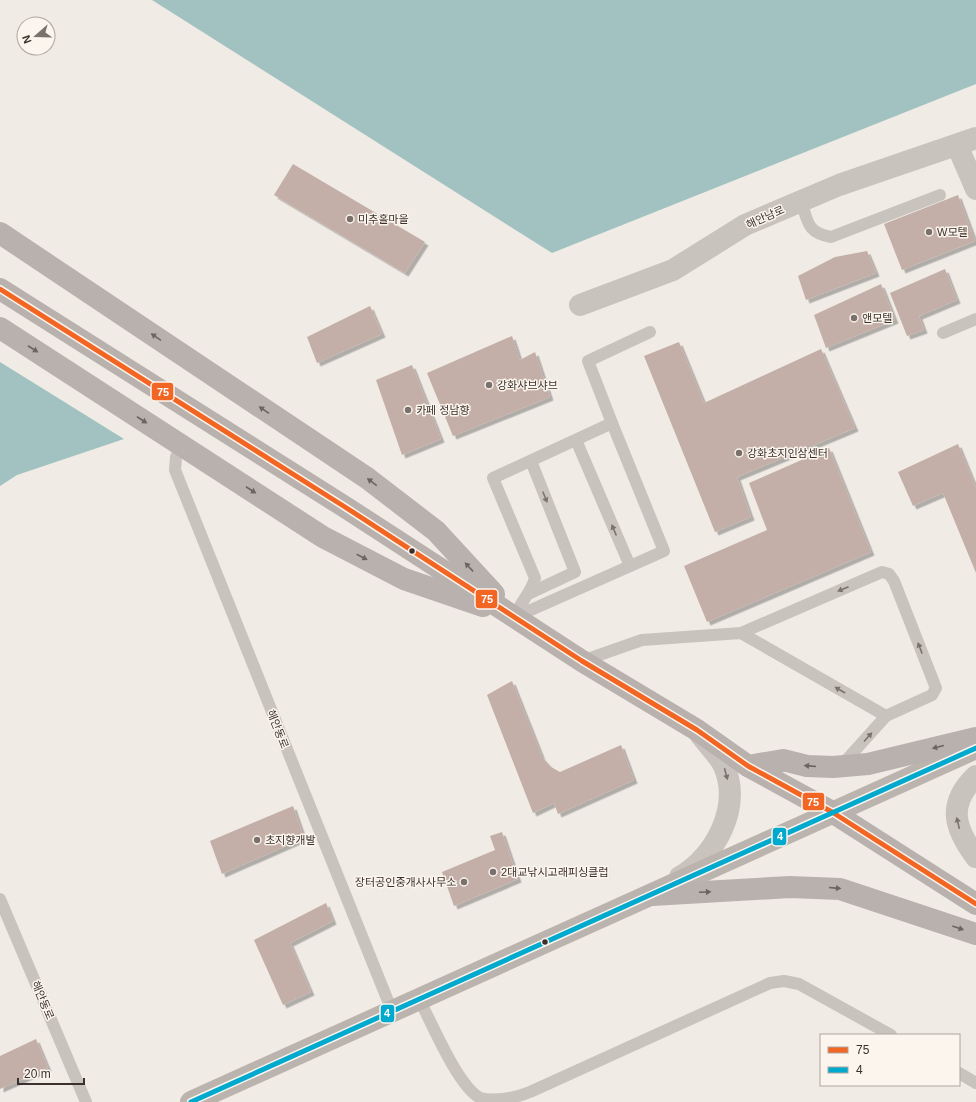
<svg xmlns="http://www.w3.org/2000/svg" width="976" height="1102" viewBox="0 0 976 1102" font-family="Arial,'Noto Sans KR',sans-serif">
	<defs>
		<filter id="shadow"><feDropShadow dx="3.5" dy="3.5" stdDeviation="0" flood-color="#0004"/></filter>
	</defs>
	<rect width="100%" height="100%" fill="#f0ebe5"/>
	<g fill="#a1c2c1">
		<path d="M 152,0 L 976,0 L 976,84 L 552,253 Z"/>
		<path d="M 0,362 L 124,439 L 17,475 L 0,486 Z"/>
	</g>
	<g fill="#c3afa7" filter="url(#shadow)">
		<path d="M 293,164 L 425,242 L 405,273 L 274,195 Z"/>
		<path d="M 958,195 L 975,241 L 902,270 L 884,224 Z"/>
		<path d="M 867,251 L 876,273 L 806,300 L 798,276 L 835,257 Z"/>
		<path d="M 945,269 L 957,300 L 919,316 L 924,330 L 907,336 L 890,293 Z"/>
		<path d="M 881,284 L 895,320 L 826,348 L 814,315 Z"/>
		<path d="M 370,306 L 382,334 L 317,363 L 307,337 Z"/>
		<path d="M 512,336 L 520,360 L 535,352 L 550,397 L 453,436 L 427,373 Z"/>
		<path d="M 679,342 L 704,403 L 821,349 L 855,428 L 737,477 L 751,517 L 715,532 L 644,356 Z"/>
		<path d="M 412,365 L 441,439 L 402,455 L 376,380 Z"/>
		<path d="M 958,444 L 976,488 L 976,573 L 943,493 L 913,506 L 898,472 Z"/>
		<path d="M 829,448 L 871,552 L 707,622 L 684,566 L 767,530 L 749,483 Z"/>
		<path d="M 512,681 L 542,757 L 551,767 L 560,772 L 621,745 L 634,780 L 558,814 L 554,803 L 533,813 L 487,695 Z"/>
		<path d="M 293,806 L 304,838 L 222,874 L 210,841 Z"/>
		<path d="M 502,832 L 518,879 L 454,906 L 442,872 L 495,850 L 490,836 Z"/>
		<path d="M 326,903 L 333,921 L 290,943 L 311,992 L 283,1005 L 254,940 Z"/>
		<path d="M 36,1039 L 48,1068 L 0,1089 L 0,1056 Z"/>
	</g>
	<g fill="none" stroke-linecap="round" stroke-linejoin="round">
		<g stroke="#c9c3be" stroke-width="12">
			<path d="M 801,201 C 808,222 807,233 831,237 L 940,195"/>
			<path d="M 943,333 L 976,319"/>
			<path d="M 612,423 L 664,551 L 515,617 C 520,602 531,593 535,578 L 493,478 Z"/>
			<path d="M 612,423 L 588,361 L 650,332"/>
			<path d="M 576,440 L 630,566"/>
			<path d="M 182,445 L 176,457 L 175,470 L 392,1011"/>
			<path d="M 528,594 L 575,572 L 531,461"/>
			<path d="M 741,633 L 886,716"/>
			<path d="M 582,661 L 642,640 L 741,633 L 882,572 L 889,574 L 894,581 L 936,688 L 932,695 L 886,716 L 841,766"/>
			<path d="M 0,899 L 86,1102"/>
			<path d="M 419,999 C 432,1023 457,1085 480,1098 C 495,1102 515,1098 530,1092 L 770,983 L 784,981 L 799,984 L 891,1035"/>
			<path d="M 959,1073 L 976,1083"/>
		</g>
		<g stroke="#c9c3be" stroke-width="22">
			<path d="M 957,145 L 976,189"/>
			<path d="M 580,305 L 673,270 L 745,225 L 839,185 L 976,138"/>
		</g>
		<g stroke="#c9c3be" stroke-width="22">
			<path d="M 976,776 C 947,804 954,828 976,857"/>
			<path d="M 680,877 C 715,856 742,808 724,766 C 719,755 707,744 700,734"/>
		</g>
		<path stroke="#bab3ae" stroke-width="22" d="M 191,1102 L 976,748"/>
		<g stroke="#b8b1ad" stroke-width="22">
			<path d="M 0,233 L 367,478 L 436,531 L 494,594"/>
			<path d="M 0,289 L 345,507 L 582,661 L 697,730 L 748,766 L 832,812 L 976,904"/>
			<path d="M 0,328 L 323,537 L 404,579 L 483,606"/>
			<path d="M 748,766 L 783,760 L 807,766 L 833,767 L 868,764 L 976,738"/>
			<path d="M 652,895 L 790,887 L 840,889 L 976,934"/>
		</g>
		<defs>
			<path id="bus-1" d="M 0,289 L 345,507 L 582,661 L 697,730 L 748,766 L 832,812 L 976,904"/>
			<path id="bus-2" d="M 191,1102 L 976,748"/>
		</defs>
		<use href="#bus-1" stroke="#fbf5ee" stroke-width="8"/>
		<use href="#bus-2" stroke="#fbf5ee" stroke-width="8"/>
		<use href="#bus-1" stroke="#f26522" stroke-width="5"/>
		<use href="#bus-2" stroke="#00a9ce" stroke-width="5"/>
	</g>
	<defs><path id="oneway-solid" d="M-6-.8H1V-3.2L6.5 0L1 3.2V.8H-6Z"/></defs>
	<g fill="#6d645f">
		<use href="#oneway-solid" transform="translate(156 337) rotate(-146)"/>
		<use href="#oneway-solid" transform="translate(33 349) rotate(33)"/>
		<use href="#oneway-solid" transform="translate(264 410) rotate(-146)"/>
		<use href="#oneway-solid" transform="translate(142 420) rotate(33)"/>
		<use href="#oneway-solid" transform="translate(372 482) rotate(-143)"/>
		<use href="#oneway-solid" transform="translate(251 490) rotate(33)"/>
		<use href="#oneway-solid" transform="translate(362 557) rotate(27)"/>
		<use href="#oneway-solid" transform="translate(469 567) rotate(-133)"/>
		<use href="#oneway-solid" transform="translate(938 747) rotate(166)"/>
		<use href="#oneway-solid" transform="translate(810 766) rotate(-175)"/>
		<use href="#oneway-solid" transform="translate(835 888) rotate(5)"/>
		<use href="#oneway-solid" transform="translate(705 892) rotate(-3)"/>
		<use href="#oneway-solid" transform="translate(958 928) rotate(19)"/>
	</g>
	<g fill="#7b726d">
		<use href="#oneway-solid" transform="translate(545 497) rotate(68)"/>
		<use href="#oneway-solid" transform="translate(614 530) rotate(-113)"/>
		<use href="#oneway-solid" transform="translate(843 589) rotate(157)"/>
		<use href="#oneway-solid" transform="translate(920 648) rotate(-111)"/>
		<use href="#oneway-solid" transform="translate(840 690) rotate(-150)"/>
		<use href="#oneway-solid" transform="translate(868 737) rotate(-48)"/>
		<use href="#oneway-solid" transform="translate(726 774) rotate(75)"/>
		<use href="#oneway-solid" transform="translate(958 823) rotate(-103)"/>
	</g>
	<g fill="#7a716c" stroke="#fbf5ee" stroke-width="1.5">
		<circle cx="350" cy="219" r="4"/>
		<circle cx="929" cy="232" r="4"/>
		<circle cx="854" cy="318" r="4"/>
		<circle cx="489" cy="385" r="4"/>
		<circle cx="408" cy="410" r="4"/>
		<circle cx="739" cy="453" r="4"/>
		<circle cx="257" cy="840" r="4"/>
		<circle cx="493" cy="872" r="4"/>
		<circle cx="464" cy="882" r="4"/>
	</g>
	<g fill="#3b302b" stroke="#fbf5ee" stroke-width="1.5">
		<circle cx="412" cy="551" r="3.5"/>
		<circle cx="545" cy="942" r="3.5"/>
	</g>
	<g text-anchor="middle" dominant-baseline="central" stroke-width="3" stroke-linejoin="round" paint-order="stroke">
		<g font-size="11" fill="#3b302b" stroke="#fbf5ee">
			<text transform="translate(765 217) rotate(-24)">해안남로</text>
			<text transform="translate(278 729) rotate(68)">해안동로</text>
			<text transform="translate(43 1000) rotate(67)">해안동로</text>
		</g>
		<g font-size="11" fill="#3b302b" stroke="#fbf5ee" text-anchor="start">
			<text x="358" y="219">미추홀마을</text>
			<text x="937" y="232">W모텔</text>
			<text x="862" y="318">앤모텔</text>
			<text x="497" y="385">강화샤브샤브</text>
			<text x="416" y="410">카페 정남향</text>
			<text x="747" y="453">강화초지인삼센터</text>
			<text x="265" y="840">초지향개발</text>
			<text x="501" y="872">2대교낚시고래피싱클럽</text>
			<text x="456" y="882" text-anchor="end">장터공인중개사사무소</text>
		</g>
	</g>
	<g stroke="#fbf5ee" stroke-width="1.5">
		<rect x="151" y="382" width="23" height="19" rx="4" fill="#f26522"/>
		<rect x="475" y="589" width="23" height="20" rx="4" fill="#f26522"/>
		<rect x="802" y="792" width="23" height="19" rx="4" fill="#f26522"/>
		<rect x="772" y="827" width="15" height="19" rx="4" fill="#00a9ce"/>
		<rect x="380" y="1004" width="15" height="19" rx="4" fill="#00a9ce"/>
	</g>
	<g font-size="11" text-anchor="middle" font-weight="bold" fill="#fff">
		<text x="163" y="396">75</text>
		<text x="487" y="603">75</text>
		<text x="813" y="806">75</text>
		<text x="780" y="840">4</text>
		<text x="387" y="1017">4</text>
	</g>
	<rect x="820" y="1034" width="140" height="52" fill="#fbf5ee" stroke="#aea6a0"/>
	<rect x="828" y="1047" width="20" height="6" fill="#f26522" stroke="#aea6a0"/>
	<text x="856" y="1054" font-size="12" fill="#3b302b">75</text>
	<rect x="828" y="1067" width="20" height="6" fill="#00a9ce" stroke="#aea6a0"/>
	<text x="856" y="1074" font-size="12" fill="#3b302b">4</text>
	<g transform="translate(36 36) rotate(250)"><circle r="19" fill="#fbf5ee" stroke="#aea6a0"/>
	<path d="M0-3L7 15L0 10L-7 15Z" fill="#7a716c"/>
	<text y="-6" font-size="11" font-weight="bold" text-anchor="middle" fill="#3b302b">N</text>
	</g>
	<path d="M18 1078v6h66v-6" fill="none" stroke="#3b302b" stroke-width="2"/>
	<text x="24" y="1078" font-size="12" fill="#3b302b" stroke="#fbf5ee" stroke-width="3" paint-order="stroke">20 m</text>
</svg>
